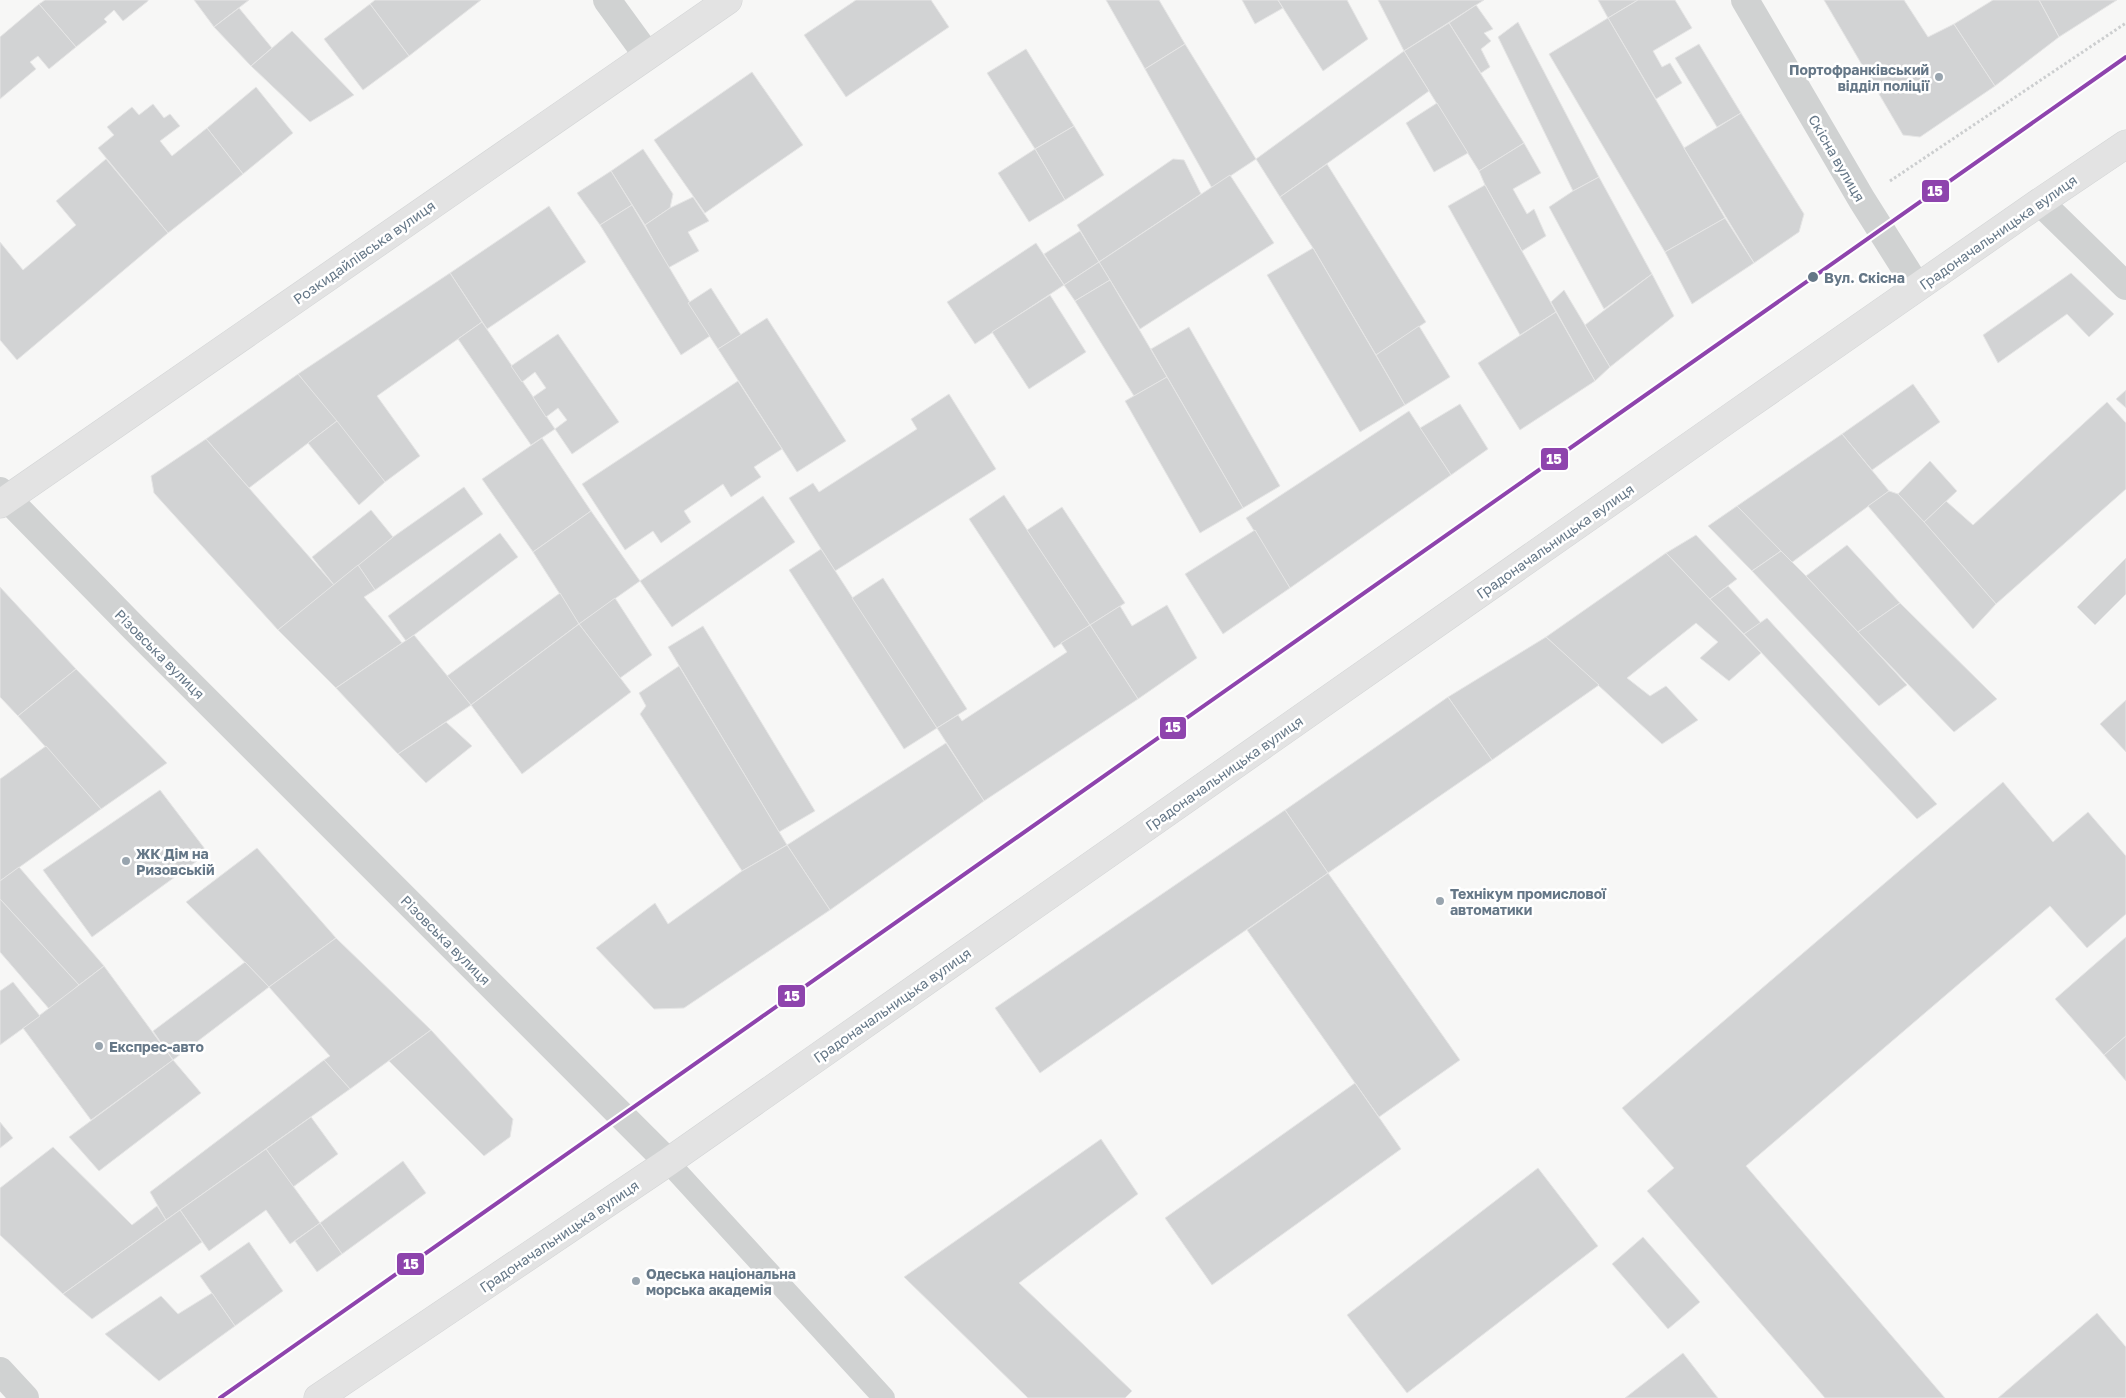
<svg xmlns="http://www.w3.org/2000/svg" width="2126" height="1398" viewBox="0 0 2126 1398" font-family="'Golos Text',sans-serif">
	<rect width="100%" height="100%" fill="#f7f7f6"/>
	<g fill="#d2d3d4" stroke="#e6e6e6">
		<path d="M 45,0 L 148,0 L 148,1 L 123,21 L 114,10 L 104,19 L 107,22 L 76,47 L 39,4 Z"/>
		<path d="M 194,0 L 249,0 L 214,27 Z"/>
		<path d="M 375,0 L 481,0 L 409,56 L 370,4 Z"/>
		<path d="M 856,0 L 931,0 L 949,27 L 846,97 L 804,35 Z"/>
		<path d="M 1106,0 L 1159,0 L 1185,44 L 1145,69 Z"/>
		<path d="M 1242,0 L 1278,0 L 1283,8 L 1255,24 Z"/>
		<path d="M 1278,0 L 1347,0 L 1368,39 L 1323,71 Z"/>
		<path d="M 1378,0 L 1484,0 L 1404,51 Z"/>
		<path d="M 1598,0 L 1638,0 L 1608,18 Z"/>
		<path d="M 1638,0 L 1675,0 L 1692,28 L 1653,51 L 1662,67 L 1670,63 L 1682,83 L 1656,99 L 1608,18 Z"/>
		<path d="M 1824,0 L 1904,0 L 1928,37 L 1954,24 L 1995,86 L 1920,137 L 1903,135 Z"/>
		<path d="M 2039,0 L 2117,0 L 2059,37 Z"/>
		<path d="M 2039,0 L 2059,37 L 1995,86 L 1954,24 L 1993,0 Z"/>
		<path d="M 39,4 L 76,47 L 49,69 L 38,56 L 30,62 L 36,69 L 0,99 L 0,37 Z"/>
		<path d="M 370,4 L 409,56 L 363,90 L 324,39 Z"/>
		<path d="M 1476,5 L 1493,29 L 1484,33 L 1491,41 L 1481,49 L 1490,67 L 1481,73 L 1449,23 Z"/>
		<path d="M 239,8 L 272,48 L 251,66 L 214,27 Z"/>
		<path d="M 1608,18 L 1725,218 L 1665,252 L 1549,54 Z"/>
		<path d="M 1518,22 L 1599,177 L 1573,191 L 1498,37 Z"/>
		<path d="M 1449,23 L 1524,143 L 1479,171 L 1404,51 Z"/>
		<path d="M 292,31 L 354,95 L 310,122 L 251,66 Z"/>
		<path d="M 1185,44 L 1256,159 L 1212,188 L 1145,69 Z"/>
		<path d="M 1699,44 L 1741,113 L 1717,127 L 1675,58 Z"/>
		<path d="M 1026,49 L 1074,126 L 1035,149 L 987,73 Z"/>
		<path d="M 1404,51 L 1429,91 L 1280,197 L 1256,159 Z"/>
		<path d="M 752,72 L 803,145 L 705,213 L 654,140 Z"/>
		<path d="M 256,87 L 293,133 L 243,174 L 207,128 Z"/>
		<path d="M 1437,103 L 1468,153 L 1434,172 L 1406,123 Z"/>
		<path d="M 153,104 L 164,118 L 170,114 L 180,126 L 160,141 L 172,156 L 207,128 L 243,174 L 168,233 L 98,148 L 114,135 L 107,127 L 132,107 L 139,115 Z"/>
		<path d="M 1741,113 L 1804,214 L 1799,232 L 1754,263 L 1684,148 Z"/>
		<path d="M 1074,126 L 1104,175 L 1065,200 L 1035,149 Z"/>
		<path d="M 1524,143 L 1541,173 L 1513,189 L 1527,214 L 1534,209 L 1546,236 L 1522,251 L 1485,185 L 1479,171 Z"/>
		<path d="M 643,149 L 673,194 L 670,208 L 645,225 L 611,171 Z"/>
		<path d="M 1035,149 L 1065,200 L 1029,222 L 998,173 Z"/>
		<path d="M 106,159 L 168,233 L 17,360 L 0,340 L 0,242 L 23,270 L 76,225 L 56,201 Z"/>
		<path d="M 1173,159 L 1184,160 L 1201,194 L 1099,262 L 1077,225 Z"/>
		<path d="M 1327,164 L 1426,322 L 1376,355 L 1313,248 L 1280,197 Z"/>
		<path d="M 611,171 L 632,205 L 600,225 L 577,193 Z"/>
		<path d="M 1230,175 L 1274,243 L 1140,329 L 1099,262 Z"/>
		<path d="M 1599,177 L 1652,274 L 1604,309 L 1549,207 L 1573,191 Z"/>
		<path d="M 1485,185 L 1556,312 L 1520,335 L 1448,206 Z"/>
		<path d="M 693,197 L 709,221 L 688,232 L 699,251 L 668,268 L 645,225 L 670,208 Z"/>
		<path d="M 632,205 L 710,336 L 681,355 L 600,225 Z"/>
		<path d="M 549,206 L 586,262 L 487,329 L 450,273 Z"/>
		<path d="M 1725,218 L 1754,263 L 1692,304 L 1665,252 Z"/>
		<path d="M 1080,231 L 1099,262 L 1064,285 L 1044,254 Z"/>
		<path d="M 1036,243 L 1064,285 L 975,344 L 947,302 Z"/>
		<path d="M 1313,248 L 1405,405 L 1360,432 L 1267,275 Z"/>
		<path d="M 1099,262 L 1110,280 L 1075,301 L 1064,285 Z"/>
		<path d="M 450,273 L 482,322 L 377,396 L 420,456 L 385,482 L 298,374 Z"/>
		<path d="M 2071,273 L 2114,314 L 2089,337 L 2067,314 L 1998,363 L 1983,335 Z"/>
		<path d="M 1652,274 L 1674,316 L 1610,367 L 1585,325 Z"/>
		<path d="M 1110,280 L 1167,377 L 1134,396 L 1075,301 Z"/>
		<path d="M 711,288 L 741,335 L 718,349 L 688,303 Z"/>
		<path d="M 1564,290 L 1610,367 L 1595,381 L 1551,302 Z"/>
		<path d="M 1050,295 L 1086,352 L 1029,389 L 992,332 Z"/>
		<path d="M 1556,312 L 1595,381 L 1520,430 L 1478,363 Z"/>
		<path d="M 767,318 L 846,441 L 797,472 L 718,349 Z"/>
		<path d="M 482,322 L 555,429 L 531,445 L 458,339 Z"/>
		<path d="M 1419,326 L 1450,377 L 1405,405 L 1376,355 Z"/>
		<path d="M 1189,327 L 1280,486 L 1243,508 L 1151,349 Z"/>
		<path d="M 558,334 L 619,422 L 572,454 L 555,429 L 567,420 L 558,408 L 546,417 L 533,397 L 546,388 L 535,372 L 522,382 L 511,366 Z"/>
		<path d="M 298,374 L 337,421 L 249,488 L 206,439 Z"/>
		<path d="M 1167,377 L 1243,508 L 1200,533 L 1125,401 Z"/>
		<path d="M 738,381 L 782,449 L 754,467 L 761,477 L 731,497 L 723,484 L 684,511 L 691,522 L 661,543 L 653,531 L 625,550 L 582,484 Z"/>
		<path d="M 1913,384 L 1940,422 L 1872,470 L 1842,434 Z"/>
		<path d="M 2126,390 L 2126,408 L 2116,399 Z"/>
		<path d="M 949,394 L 996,469 L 835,571 L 789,498 L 813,483 L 819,492 L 917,429 L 911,419 Z"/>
		<path d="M 2107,402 L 2126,423 L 2126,489 L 1996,604 L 1924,522 L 1946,501 L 1973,525 Z"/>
		<path d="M 1460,404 L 1488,449 L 1451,475 L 1420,428 Z"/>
		<path d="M 1409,411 L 1451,475 L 1290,588 L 1246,518 Z"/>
		<path d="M 337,421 L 385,482 L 359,505 L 308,443 Z"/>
		<path d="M 1842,434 L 1889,491 L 1791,563 L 1737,506 Z"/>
		<path d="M 542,438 L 591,511 L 533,552 L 482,479 Z"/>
		<path d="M 206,439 L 334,585 L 278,630 L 154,493 L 151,476 Z"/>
		<path d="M 1930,461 L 1957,491 L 1924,522 L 1898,494 Z"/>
		<path d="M 464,487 L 483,514 L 375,590 L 358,565 L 393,537 Z"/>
		<path d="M 1889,491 L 1898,494 L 1924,522 L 1996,604 L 1973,629 L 1868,506 Z"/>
		<path d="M 1004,495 L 1090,625 L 1054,648 L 969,519 Z"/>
		<path d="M 763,496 L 795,542 L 672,627 L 640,581 Z"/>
		<path d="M 1737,506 L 1781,551 L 1752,571 L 1708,526 Z"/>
		<path d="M 1062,507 L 1125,603 L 1090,625 L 1027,530 Z"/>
		<path d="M 371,510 L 393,537 L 334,585 L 312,557 Z"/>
		<path d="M 591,511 L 640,581 L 579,624 L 533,552 Z"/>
		<path d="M 1255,530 L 1290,588 L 1223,634 L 1185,574 Z"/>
		<path d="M 500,533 L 518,557 L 406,641 L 388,616 Z"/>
		<path d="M 1696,535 L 1737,579 L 1710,599 L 1666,553 Z"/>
		<path d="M 1847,545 L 1900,603 L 1858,632 L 1806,576 Z"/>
		<path d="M 821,549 L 937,728 L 904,749 L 789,570 Z"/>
		<path d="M 1781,551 L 1806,576 L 1907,685 L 1879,706 L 1752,571 Z"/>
		<path d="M 1666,553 L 1761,653 L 1729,681 L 1700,658 L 1718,642 L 1696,623 L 1627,678 L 1650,696 L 1666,686 L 1698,720 L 1662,744 L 1546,637 Z"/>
		<path d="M 2126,558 L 2126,594 L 2095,625 L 2077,607 Z"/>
		<path d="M 358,565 L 375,590 L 364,597 L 402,643 L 336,688 L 278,630 Z"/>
		<path d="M 883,578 L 967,709 L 937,728 L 852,598 Z"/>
		<path d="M 1728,586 L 1761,623 L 1744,634 L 1710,599 Z"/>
		<path d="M 0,587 L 76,669 L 18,716 L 0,697 Z"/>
		<path d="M 560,593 L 579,624 L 471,705 L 447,676 Z"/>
		<path d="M 615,598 L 652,655 L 620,678 L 579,624 Z"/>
		<path d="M 1900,603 L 1997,699 L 1954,732 L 1858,632 Z"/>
		<path d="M 1167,605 L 1197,658 L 1138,699 L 1090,625 L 1120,606 L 1132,626 Z"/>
		<path d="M 1767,618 L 1937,804 L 1917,819 L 1744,634 Z"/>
		<path d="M 579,624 L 631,692 L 522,774 L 471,705 Z"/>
		<path d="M 1090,625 L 1138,699 L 984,801 L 937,728 L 958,715 L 962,721 L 1067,652 L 1061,643 Z"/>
		<path d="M 703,626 L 815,811 L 779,832 L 668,647 Z"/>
		<path d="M 414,635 L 471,705 L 398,754 L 336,688 Z"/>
		<path d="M 1546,637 L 1599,685 L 1492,760 L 1448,697 Z"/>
		<path d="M 679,666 L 787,845 L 742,871 L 640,714 L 646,706 L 639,693 Z"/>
		<path d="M 76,669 L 167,763 L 101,809 L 18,716 Z"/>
		<path d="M 1448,697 L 1492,760 L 1328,873 L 1285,810 Z"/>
		<path d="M 2126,700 L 2126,752 L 2100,724 Z"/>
		<path d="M 446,722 L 472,746 L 426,783 L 398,754 Z"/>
		<path d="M 946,743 L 984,801 L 830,910 L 787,845 Z"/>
		<path d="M 46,746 L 101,809 L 0,881 L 0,779 Z"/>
		<path d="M 2003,782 L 2053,842 L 2088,812 L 2126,856 L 2126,914 L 2087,948 L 2050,906 L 1746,1166 L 1945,1398 L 1825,1398 L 1647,1191 L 1674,1168 L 1622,1108 Z"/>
		<path d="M 160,790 L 208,853 L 92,937 L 43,870 Z"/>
		<path d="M 1285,810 L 1328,873 L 1040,1073 L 995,1008 Z"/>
		<path d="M 787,845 L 830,910 L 684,1008 L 654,1009 L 596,948 L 655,903 L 668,924 L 742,871 Z"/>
		<path d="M 257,848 L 336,938 L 269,987 L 186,902 Z"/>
		<path d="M 19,867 L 104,966 L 79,985 L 0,899 L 0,881 Z"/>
		<path d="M 1328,873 L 1460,1060 L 1379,1117 L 1247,930 Z"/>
		<path d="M 0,899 L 79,985 L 50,1010 L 0,952 Z"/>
		<path d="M 2126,937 L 2126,1036 L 2104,1055 L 2055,999 Z"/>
		<path d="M 336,938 L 431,1030 L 350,1089 L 324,1060 L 330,1056 L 269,987 Z"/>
		<path d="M 245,962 L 269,987 L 173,1060 L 153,1031 Z"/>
		<path d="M 104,966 L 173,1060 L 91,1120 L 23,1028 Z"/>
		<path d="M 13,982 L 40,1016 L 0,1045 L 0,991 Z"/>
		<path d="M 431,1030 L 513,1119 L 510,1137 L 484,1156 L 389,1061 Z"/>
		<path d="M 2126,1036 L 2126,1081 L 2104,1055 Z"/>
		<path d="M 173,1060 L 201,1093 L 99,1171 L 69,1137 Z"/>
		<path d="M 324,1060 L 350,1089 L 166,1220 L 150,1192 Z"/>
		<path d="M 1355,1083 L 1401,1149 L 1212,1285 L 1165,1218 Z"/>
		<path d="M 311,1117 L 338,1154 L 293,1187 L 266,1149 Z"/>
		<path d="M 0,1122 L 13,1138 L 0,1148 Z"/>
		<path d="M 1101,1139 L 1138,1194 L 1019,1283 L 1132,1391 L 1125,1398 L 1028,1398 L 904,1277 Z"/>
		<path d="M 53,1147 L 132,1225 L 157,1206 L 166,1220 L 63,1294 L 0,1235 L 0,1188 Z"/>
		<path d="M 266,1149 L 320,1223 L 290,1244 L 266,1210 L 209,1251 L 180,1210 Z"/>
		<path d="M 403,1161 L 426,1193 L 342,1254 L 320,1223 Z"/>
		<path d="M 1538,1168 L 1598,1246 L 1407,1393 L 1347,1315 Z"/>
		<path d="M 180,1210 L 202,1242 L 92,1319 L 63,1294 Z"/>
		<path d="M 320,1223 L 342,1254 L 317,1272 L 295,1241 Z"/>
		<path d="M 1643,1237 L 1700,1302 L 1668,1329 L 1612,1264 Z"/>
		<path d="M 249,1242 L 283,1291 L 235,1326 L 200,1276 Z"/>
		<path d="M 212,1293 L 235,1326 L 159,1381 L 105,1334 L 161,1296 L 178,1314 Z"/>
		<path d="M 2097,1313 L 2126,1347 L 2126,1398 L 1998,1398 Z"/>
		<path d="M 1683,1353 L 1718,1398 L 1625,1398 Z"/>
	</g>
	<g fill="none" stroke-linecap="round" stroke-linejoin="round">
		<defs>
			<g id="secondary">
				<path d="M 0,504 L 728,0"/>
				<path d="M 318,1398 L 668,1162 L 1734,415 L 2040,202 L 2126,144"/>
			</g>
		</defs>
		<use href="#secondary" stroke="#d2d4d5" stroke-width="29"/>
		<path stroke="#cccecf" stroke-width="3" stroke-dasharray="2.5 2.5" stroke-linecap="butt" d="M 1890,181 L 2126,23"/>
		<path stroke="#d0d2d2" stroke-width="22" d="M 668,1162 L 884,1398"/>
		<g stroke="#d0d2d2" stroke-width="28">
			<path d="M 607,0 L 647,55"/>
			<path d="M 1745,0 L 1862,200 L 1917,287"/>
			<path d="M 2040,202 L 2126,286"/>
			<path d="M 0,491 L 135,629 L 668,1162"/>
			<path d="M 0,1371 L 25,1398"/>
		</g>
		<use href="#secondary" stroke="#e3e3e3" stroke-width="28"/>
		<defs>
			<path id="tram-1" d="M 220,1398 L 2126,57"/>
		</defs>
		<use href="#tram-1" stroke="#fff" stroke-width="8"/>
		<use href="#tram-1" stroke="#8e44ad" stroke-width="4"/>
	</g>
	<g fill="#98a4ae" stroke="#fff" stroke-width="2">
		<circle cx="1939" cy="77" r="5"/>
		<circle cx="126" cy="861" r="5"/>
		<circle cx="1440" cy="901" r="5"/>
		<circle cx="99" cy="1046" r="5"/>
		<circle cx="636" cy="1281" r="5"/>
	</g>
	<circle fill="#657787" stroke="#fff" stroke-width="2" cx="1813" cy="277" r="6"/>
	<g text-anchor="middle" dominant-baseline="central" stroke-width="5" stroke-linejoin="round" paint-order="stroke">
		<g font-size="14" font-weight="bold" fill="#657787" stroke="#fff" text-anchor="start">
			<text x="1929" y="69" text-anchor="end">Портофранківський<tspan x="1929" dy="16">відділ поліції</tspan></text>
			<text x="136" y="853">ЖК Дім на<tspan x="136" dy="16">Ризовській</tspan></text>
			<text x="1450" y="893">Технікум промислової<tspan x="1450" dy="16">автоматики</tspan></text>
			<text x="109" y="1046">Експрес-авто</text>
			<text x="646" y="1273">Одеська національна<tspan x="646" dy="16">морська академія</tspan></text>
		</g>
		<g font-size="14" fill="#657787" stroke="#fff">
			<text transform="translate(1837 158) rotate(60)">Cкісна вулиця</text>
			<text transform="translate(1998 232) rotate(-35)">Градоначальницька вулиця</text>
			<text transform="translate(364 252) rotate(-35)">Розкидайлівська вулиця</text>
			<text transform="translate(1555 541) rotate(-35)">Градоначальницька вулиця</text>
			<text transform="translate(160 654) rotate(45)">Різовська вулиця</text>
			<text transform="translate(1224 773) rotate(-35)">Градоначальницька вулиця</text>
			<text transform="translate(446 940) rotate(45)">Різовська вулиця</text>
			<text transform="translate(892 1005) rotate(-35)">Градоначальницька вулиця</text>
			<text transform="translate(559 1236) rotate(-34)">Градоначальницька вулиця</text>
		</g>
		<g font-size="14" font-weight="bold" fill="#657787" stroke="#fff" text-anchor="start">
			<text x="1824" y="277">Вул. Скісна</text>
		</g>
	</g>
	<g stroke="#fff" stroke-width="2">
		<rect x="1921" y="179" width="29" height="24" rx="5" fill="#8e44ad"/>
		<rect x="1540" y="447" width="29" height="24" rx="5" fill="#8e44ad"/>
		<rect x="1159" y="716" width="28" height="24" rx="5" fill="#8e44ad"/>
		<rect x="777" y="984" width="29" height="24" rx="5" fill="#8e44ad"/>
		<rect x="396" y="1252" width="29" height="24" rx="5" fill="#8e44ad"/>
	</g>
	<g font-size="14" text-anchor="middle" font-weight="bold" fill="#fff">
		<text x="1935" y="196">15</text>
		<text x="1554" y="464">15</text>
		<text x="1173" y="732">15</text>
		<text x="792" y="1001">15</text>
		<text x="411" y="1269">15</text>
	</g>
</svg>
